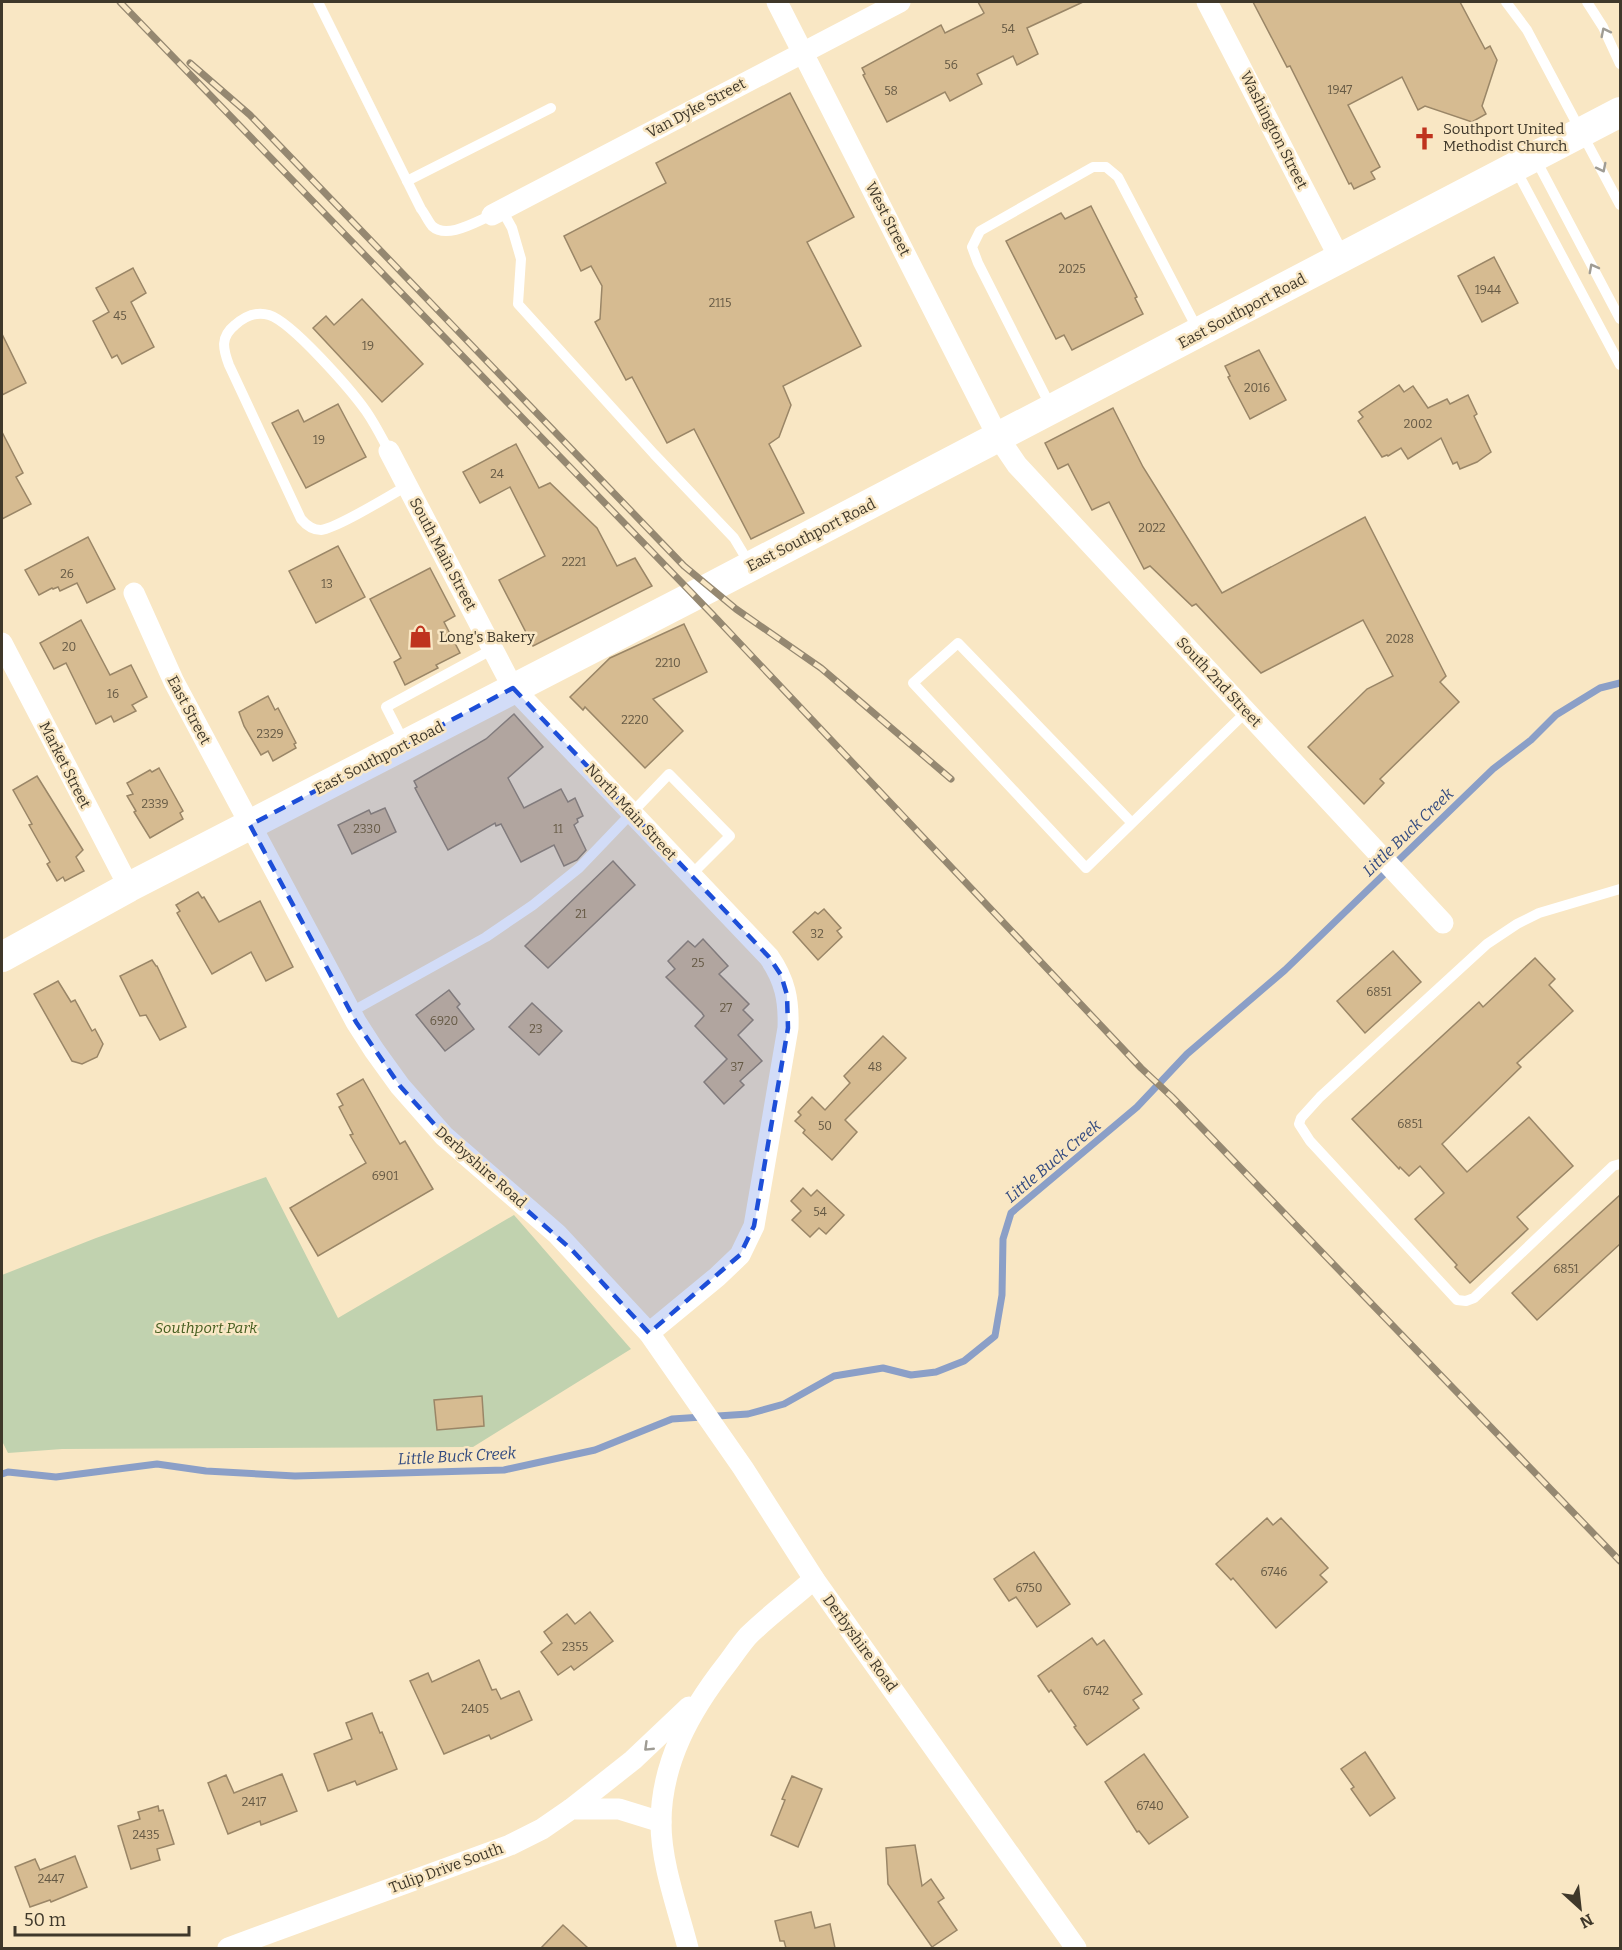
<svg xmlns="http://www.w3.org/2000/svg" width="1622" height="1950" viewBox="0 0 1622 1950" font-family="Bitter,serif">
	<rect width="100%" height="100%" fill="#f9e7c4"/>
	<path fill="#c1d2af" d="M 266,1177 L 338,1318 L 514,1215 L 631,1349 L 473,1447 L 62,1449 L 8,1453 L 2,1441 L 2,1275 L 96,1238 Z"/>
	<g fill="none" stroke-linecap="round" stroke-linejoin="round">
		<path stroke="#8b9fc7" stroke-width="7" d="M 2,1474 L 8,1472 L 56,1477 L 157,1464 L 206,1471 L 295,1476 L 504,1470 L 595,1450 L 672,1419 L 748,1414 L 784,1404 L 834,1376 L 883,1368 L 911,1375 L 936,1372 L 964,1361 L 995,1336 L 1002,1295 L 1003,1239 L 1011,1213 L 1137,1107 L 1187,1054 L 1285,970 L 1493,769 L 1531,740 L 1556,715 L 1600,688 L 1620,683"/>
	</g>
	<g fill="#d6bb91" stroke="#9a8667" stroke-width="1.5">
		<path d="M 978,2 L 1083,2 L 1027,28 L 1038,54 L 1017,65 L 1013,56 L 977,74 L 982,84 L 950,101 L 945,92 L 887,122 L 863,75 L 865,74 L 862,68 L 941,25 L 945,33 L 981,15 L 984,13 Z"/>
		<path d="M 1253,2 L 1460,2 L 1485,49 L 1490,46 L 1497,60 L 1482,106 L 1486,114 L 1472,122 L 1425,106 L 1418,110 L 1402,77 L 1348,105 L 1380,167 L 1371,172 L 1375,179 L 1354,189 L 1351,183 L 1349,184 L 1290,66 L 1287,67 Z"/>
		<path d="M 790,93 L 854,217 L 807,242 L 861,346 L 783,386 L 791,405 L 779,437 L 769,444 L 804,513 L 751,539 L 694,429 L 667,443 L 632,377 L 626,380 L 595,322 L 600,319 L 602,286 L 591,266 L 581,271 L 564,236 L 666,183 L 656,163 Z"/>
		<path d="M 1091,206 L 1137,297 L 1135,298 L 1143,314 L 1072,350 L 1064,335 L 1056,339 L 1006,241 L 1061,213 L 1065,219 Z"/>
		<path d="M 1494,257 L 1518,303 L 1482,322 L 1458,276 Z"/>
		<path d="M 133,268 L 146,293 L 131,302 L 154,347 L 122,364 L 117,355 L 112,358 L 93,321 L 109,312 L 96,288 Z"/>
		<path d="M 362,299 L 423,364 L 382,402 L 313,328 L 326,316 L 334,325 Z"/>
		<path d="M 2,334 L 26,383 L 2,395 Z"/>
		<path d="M 1259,350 L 1286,400 L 1250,419 L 1228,377 L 1230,376 L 1225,366 Z"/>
		<path d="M 1399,385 L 1404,392 L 1413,386 L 1428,408 L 1447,399 L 1450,404 L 1468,395 L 1477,414 L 1474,416 L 1491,452 L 1477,462 L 1460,469 L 1457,462 L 1453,464 L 1441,438 L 1408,459 L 1401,448 L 1388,456 L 1387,455 L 1382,457 L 1358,421 L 1363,417 L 1359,412 Z"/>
		<path d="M 338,404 L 366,457 L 306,488 L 272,423 L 298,410 L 304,422 Z"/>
		<path d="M 1113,408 L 1143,467 L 1222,593 L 1365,517 L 1446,676 L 1440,682 L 1459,702 L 1380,779 L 1384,783 L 1364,804 L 1308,747 L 1367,689 L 1393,676 L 1363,620 L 1261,673 L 1196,604 L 1192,606 L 1150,566 L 1144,569 L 1109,502 L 1092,510 L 1068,464 L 1058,469 L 1045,443 Z"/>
		<path d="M 2,432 L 23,473 L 16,477 L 31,504 L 2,519 Z"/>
		<path d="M 516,444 L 539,488 L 550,483 L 597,528 L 617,566 L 635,558 L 652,586 L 533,646 L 499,580 L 545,556 L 510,487 L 480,503 L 463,472 Z"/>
		<path d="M 88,537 L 115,589 L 87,603 L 77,583 L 60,591 L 58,587 L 53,589 L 52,588 L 39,595 L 25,570 Z"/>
		<path d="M 338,546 L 365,597 L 316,623 L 289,571 Z"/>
		<path d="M 430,568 L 455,616 L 444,622 L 460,653 L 436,665 L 438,668 L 405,685 L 394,662 L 401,658 L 370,599 Z"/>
		<path d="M 81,620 L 110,675 L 131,665 L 147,697 L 132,705 L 136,711 L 114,722 L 111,716 L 96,724 L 66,663 L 54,669 L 40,643 Z"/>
		<path d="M 684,624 L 707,672 L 653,699 L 683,731 L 645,768 L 585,707 L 583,710 L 570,697 L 610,658 Z"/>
		<path d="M 268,696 L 275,710 L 278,708 L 296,743 L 294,744 L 296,748 L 273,761 L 268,751 L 261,755 L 244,726 L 239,712 Z"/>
		<path d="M 514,714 L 543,747 L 508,778 L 524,808 L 561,789 L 568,802 L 575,798 L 583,816 L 577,819 L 578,822 L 574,825 L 586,850 L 577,860 L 564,866 L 554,845 L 521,862 L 501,824 L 496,826 L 495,823 L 448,850 L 415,788 L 417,787 L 414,781 L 486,739 Z"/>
		<path d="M 159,768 L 183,811 L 180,813 L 183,819 L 150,838 L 134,812 L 136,811 L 127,796 L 133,794 L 127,783 L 150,770 L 152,772 Z"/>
		<path d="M 37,776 L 83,850 L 76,857 L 84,871 L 65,881 L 63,877 L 57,881 L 47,864 L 50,862 L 29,825 L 32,824 L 13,790 Z"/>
		<path d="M 385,808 L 396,832 L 352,854 L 338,825 L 369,810 L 371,814 Z"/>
		<path d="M 613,861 L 635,885 L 548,968 L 525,946 Z"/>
		<path d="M 198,892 L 202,898 L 204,897 L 219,922 L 260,901 L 293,967 L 266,981 L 251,952 L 212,974 L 177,913 L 180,911 L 176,905 Z"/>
		<path d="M 824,909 L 841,928 L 837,931 L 842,937 L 818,960 L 793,932 L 815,912 L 818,914 Z"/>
		<path d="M 703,939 L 728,966 L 719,974 L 749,1004 L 743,1010 L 753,1020 L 738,1035 L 762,1061 L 740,1081 L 744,1085 L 724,1104 L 704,1082 L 727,1059 L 695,1026 L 704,1016 L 702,1013 L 666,977 L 675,969 L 668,961 L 688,941 L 695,947 Z"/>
		<path d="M 1393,951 L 1421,982 L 1365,1033 L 1337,1001 Z"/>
		<path d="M 1535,958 L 1555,979 L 1549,985 L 1573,1011 L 1517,1063 L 1521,1067 L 1442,1144 L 1467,1172 L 1529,1117 L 1573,1166 L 1517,1217 L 1528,1229 L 1470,1283 L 1455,1267 L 1457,1265 L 1415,1219 L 1444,1193 L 1420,1166 L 1409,1176 L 1400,1167 L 1399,1169 L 1352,1119 L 1479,1002 L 1483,1007 Z"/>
		<path d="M 152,960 L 156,966 L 157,966 L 186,1027 L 160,1040 L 146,1015 L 140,1016 L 120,976 Z"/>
		<path d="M 58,981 L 71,1002 L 75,1000 L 92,1031 L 95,1029 L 103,1044 L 97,1057 L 82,1064 L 72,1061 L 34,994 Z"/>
		<path d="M 449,990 L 460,1004 L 457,1007 L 474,1029 L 445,1051 L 416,1015 Z"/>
		<path d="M 532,1003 L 562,1031 L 539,1055 L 509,1027 Z"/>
		<path d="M 883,1036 L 906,1058 L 845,1120 L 857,1132 L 832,1160 L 803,1133 L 805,1130 L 795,1121 L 801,1115 L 798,1112 L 812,1097 L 825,1110 L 850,1083 L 844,1076 Z"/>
		<path d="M 363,1079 L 400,1144 L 405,1141 L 433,1189 L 318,1256 L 290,1208 L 366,1163 L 350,1135 L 353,1134 L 339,1107 L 343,1105 L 337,1094 Z"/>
		<path d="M 803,1188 L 811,1196 L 817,1190 L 844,1215 L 826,1234 L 819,1228 L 810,1237 L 792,1220 L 801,1211 L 791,1201 Z"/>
		<path d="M 1620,1195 L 1620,1244 L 1537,1320 L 1512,1293 Z"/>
		<path d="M 482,1396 L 484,1426 L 437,1430 L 434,1400 Z"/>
		<path d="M 1267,1518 L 1273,1525 L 1281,1518 L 1328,1568 L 1320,1575 L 1327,1582 L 1276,1628 L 1233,1578 L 1231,1580 L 1216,1564 Z"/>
		<path d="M 1034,1552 L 1070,1604 L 1037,1627 L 1016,1597 L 1009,1601 L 994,1579 Z"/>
		<path d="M 590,1612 L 613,1641 L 574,1670 L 571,1666 L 558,1675 L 541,1652 L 552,1643 L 544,1632 L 567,1614 L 575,1624 Z"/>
		<path d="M 1092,1638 L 1097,1645 L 1104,1640 L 1142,1694 L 1133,1700 L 1139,1708 L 1087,1745 L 1074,1727 L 1076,1726 L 1051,1690 L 1049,1692 L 1038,1676 Z"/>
		<path d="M 479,1660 L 492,1690 L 496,1689 L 501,1699 L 519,1691 L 532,1720 L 491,1739 L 489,1735 L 444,1754 L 410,1681 L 428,1673 L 432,1682 Z"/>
		<path d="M 372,1713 L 380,1733 L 382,1732 L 397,1769 L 357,1785 L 355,1781 L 328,1791 L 314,1754 L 352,1739 L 346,1723 Z"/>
		<path d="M 1365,1752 L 1395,1798 L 1370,1816 L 1351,1789 L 1354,1787 L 1341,1769 Z"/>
		<path d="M 1144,1754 L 1188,1817 L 1149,1844 L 1139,1831 L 1137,1832 L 1105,1782 Z"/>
		<path d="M 282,1774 L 297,1811 L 261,1825 L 260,1821 L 228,1834 L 208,1783 L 226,1775 L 234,1793 Z"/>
		<path d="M 792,1776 L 822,1789 L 798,1847 L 771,1835 L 785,1800 L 782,1799 Z"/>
		<path d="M 158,1806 L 159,1811 L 163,1810 L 174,1844 L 157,1849 L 160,1860 L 131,1869 L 118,1826 L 140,1819 L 138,1812 Z"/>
		<path d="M 915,1845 L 922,1886 L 931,1879 L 944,1898 L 938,1902 L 957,1930 L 932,1947 L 888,1884 L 886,1848 Z"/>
		<path d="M 75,1856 L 87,1887 L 51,1902 L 50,1900 L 30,1907 L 15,1867 L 35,1859 L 40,1870 Z"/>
		<path d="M 811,1912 L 815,1928 L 830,1924 L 835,1948 L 786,1948 L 784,1941 L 780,1941 L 775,1921 Z"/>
		<path d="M 563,1925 L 588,1948 L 541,1948 Z"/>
	</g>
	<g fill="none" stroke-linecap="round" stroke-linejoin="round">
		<g stroke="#fff" stroke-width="10">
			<path d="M 318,2 L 421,209 C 425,214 428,221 432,226 C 447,240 477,221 492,215"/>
			<path d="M 1506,2 L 1527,30 L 1620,205"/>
			<path d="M 1587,2 L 1603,27 L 1620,64"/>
			<path d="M 1535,158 L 1620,319"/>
			<path d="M 1515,168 L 1620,365"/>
			<path d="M 407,181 L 551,108"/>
			<path d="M 502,210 L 512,228 L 521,259 L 518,304 L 654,454 L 734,538 L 749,563"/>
			<path d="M 1051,407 L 978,263 L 972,247 L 980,231 L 1093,167 L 1106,167 L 1118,177 L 1198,330"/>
			<path d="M 389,451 C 382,438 375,424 366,411 C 351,390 292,322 269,315 C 256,311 244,317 235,325 C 220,337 223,349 229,365 L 301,519 C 306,525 312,530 321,530 C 338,528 390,495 407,486"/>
			<path d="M 405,744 L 386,707 L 493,649"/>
			<path d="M 1132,823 L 958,643 L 913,683 L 1086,868 L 1247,711"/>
			<path d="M 1620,889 L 1539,913 L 1517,924 L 1487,944 L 1320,1097 L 1301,1118 L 1299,1124 L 1310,1141 L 1457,1300 L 1466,1301 L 1474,1298 L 1613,1166 L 1620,1164"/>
			<path d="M 351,1012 L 486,937 L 533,905 L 579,868 L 669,774 L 730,836 L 690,876"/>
		</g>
		<g stroke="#fff" stroke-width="21">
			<path d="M 777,2 L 998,437 L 1017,465 L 1443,923"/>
			<path d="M 1207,2 L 1340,259"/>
			<path d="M 492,215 L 900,2"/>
			<path d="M 389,451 L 513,688 L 769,957 C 785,980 789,1000 788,1028 L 754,1226 L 740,1255 L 717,1277 L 649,1333"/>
			<path d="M 134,593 L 174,682 L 356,1022 L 374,1050 L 400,1086 L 444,1136 L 557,1234 L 649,1333 L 743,1468 L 814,1579 L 1076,1948"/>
			<path d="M 2,643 L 129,887"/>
			<path d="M 571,1809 L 633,1760 L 689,1707"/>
			<path d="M 228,1948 L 510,1845 L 542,1829 L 571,1809 L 619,1809 L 661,1822"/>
			<path d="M 688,1948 C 678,1909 661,1864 661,1823 C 661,1763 690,1711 726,1665 C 733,1656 740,1645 748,1636 C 768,1616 793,1598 814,1579"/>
		</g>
		<path stroke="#fff" stroke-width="30" d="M 2,957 L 129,887 L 709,588 L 1620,112"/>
		<defs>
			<g id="rail">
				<path d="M 120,2 L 713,615 L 1141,1068 L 1172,1097 L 1620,1561"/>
				<path d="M 190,63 L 250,115 L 684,566 L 736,609 L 821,668 L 951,779"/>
			</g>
		</defs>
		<use href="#rail" stroke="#958871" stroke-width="7"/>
		<use href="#rail" stroke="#f9e7c4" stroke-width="4.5" stroke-dasharray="14" stroke-linecap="butt"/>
	</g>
	<defs><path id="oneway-chevron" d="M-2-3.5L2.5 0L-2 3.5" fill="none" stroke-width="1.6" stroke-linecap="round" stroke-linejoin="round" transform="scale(1.5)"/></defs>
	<g stroke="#9f9c94">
		<use href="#oneway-chevron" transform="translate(1605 32) rotate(-117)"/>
		<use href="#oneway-chevron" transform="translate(1602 168) rotate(63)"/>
		<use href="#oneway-chevron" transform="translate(1593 268) rotate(-118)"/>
		<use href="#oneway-chevron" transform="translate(648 1747) rotate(136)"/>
	</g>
	<path fill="#1d4ed8" fill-opacity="0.2" stroke="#1d4ed8" stroke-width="4.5" stroke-dasharray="12 8" stroke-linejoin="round" d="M 513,688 L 769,957 L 781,975 L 787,995 L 788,1028 L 754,1226 L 740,1255 L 649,1333 L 572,1250 L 452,1144 L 400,1086 L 356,1022 L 250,825 Z"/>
	<defs>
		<symbol id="church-bare" viewBox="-9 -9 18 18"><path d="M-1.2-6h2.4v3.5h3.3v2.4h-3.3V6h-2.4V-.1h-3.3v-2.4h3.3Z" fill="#bf331e" stroke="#f9e7c4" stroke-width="2.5" paint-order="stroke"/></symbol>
		<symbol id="shop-bare" viewBox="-9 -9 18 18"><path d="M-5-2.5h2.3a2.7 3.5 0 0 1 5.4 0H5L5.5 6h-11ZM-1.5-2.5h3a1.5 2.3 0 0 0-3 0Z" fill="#bf331e" stroke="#f9e7c4" stroke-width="2.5" paint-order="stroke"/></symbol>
	</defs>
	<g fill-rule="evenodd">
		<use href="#church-bare" x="1408" y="122" width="33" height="33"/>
		<use href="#shop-bare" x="404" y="620" width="33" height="33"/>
	</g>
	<g text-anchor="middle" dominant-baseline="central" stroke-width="5" stroke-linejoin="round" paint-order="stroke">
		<g font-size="12" fill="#655944">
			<text x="1008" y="29">54</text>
			<text x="951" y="65">56</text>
			<text x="1340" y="90">1947</text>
			<text x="891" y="91">58</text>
			<text x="1072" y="269">2025</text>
			<text x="1488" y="290">1944</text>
			<text x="720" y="303">2115</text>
			<text x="120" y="316">45</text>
			<text x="368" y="346">19</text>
			<text x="1257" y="388">2016</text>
			<text x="1418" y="424">2002</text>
			<text x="319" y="440">19</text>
			<text x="497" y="474">24</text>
			<text x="1152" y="528">2022</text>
			<text x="574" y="562">2221</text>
			<text x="67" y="574">26</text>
			<text x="327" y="584">13</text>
			<text x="1400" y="639">2028</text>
			<text x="69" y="647">20</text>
			<text x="668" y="663">2210</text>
			<text x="113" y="694">16</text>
			<text x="635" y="720">2220</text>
			<text x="270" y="734">2329</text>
			<text x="155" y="804">2339</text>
			<text x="367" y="829">2330</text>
			<text x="558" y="829">11</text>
			<text x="581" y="914">21</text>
			<text x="817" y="934">32</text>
			<text x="698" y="963">25</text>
			<text x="1379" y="992">6851</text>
			<text x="726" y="1008">27</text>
			<text x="444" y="1021">6920</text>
			<text x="536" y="1029">23</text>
			<text x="737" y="1067">37</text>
			<text x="875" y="1067">48</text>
			<text x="1410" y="1124">6851</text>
			<text x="825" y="1126">50</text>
			<text x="385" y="1176">6901</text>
			<text x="820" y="1212">54</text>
			<text x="1566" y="1269">6851</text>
			<text x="1274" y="1572">6746</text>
			<text x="1029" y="1588">6750</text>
			<text x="575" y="1647">2355</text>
			<text x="1096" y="1691">6742</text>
			<text x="475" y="1709">2405</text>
			<text x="254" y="1802">2417</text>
			<text x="1150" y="1806">6740</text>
			<text x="146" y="1835">2435</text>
			<text x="51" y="1879">2447</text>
		</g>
		<g font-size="15" fill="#3f382a" stroke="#f9e7c4">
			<text transform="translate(696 108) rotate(-28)">Van Dyke Street</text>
			<text transform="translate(1274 130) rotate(63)">Washington Street</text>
			<text transform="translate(888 219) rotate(63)">West Street</text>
			<text transform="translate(1242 311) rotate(-28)">East Southport Road</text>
			<text transform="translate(811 535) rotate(-27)">East Southport Road</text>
			<text transform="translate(443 554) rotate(62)">South Main Street</text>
			<text transform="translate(1219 682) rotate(47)">South 2nd Street</text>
			<text transform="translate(189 710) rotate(62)">East Street</text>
			<text transform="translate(379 758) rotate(-27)">East Southport Road</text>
			<text transform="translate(65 765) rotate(63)">Market Street</text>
			<text transform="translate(631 812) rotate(47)">North Main Street</text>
			<text transform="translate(481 1167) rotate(41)">Derbyshire Road</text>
			<text transform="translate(860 1643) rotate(54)">Derbyshire Road</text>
			<text transform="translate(446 1868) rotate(-20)">Tulip Drive South</text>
		</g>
		<g font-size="15" fill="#3f382a" stroke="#f9e7c4" text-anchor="start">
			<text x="1443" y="129">Southport United<tspan x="1443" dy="17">Methodist Church</tspan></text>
			<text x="439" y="637">Long's Bakery</text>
		</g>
		<g font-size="15" font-style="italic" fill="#445d1f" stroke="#f9e7c4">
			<text x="206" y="1328">Southport Park</text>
		</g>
		<g font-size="16" font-style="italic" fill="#334b80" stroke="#f9e7c4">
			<text transform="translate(1408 832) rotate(-44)">Little Buck Creek</text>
			<text transform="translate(1053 1161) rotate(-40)">Little Buck Creek</text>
			<text transform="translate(457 1456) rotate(-3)">Little Buck Creek</text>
		</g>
	</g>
	<rect width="1622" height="1950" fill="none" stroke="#3f382a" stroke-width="6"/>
	<g transform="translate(1580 1908) rotate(153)" stroke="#f9e7c4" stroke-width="4.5" paint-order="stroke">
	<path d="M0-4.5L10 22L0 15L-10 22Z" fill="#3f382a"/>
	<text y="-9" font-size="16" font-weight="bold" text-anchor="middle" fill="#3f382a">N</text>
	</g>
	<path d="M15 1926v9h174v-9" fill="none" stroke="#3f382a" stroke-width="3"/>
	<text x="24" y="1926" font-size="18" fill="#3f382a" stroke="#f9e7c4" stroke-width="4.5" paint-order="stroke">50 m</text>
</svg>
